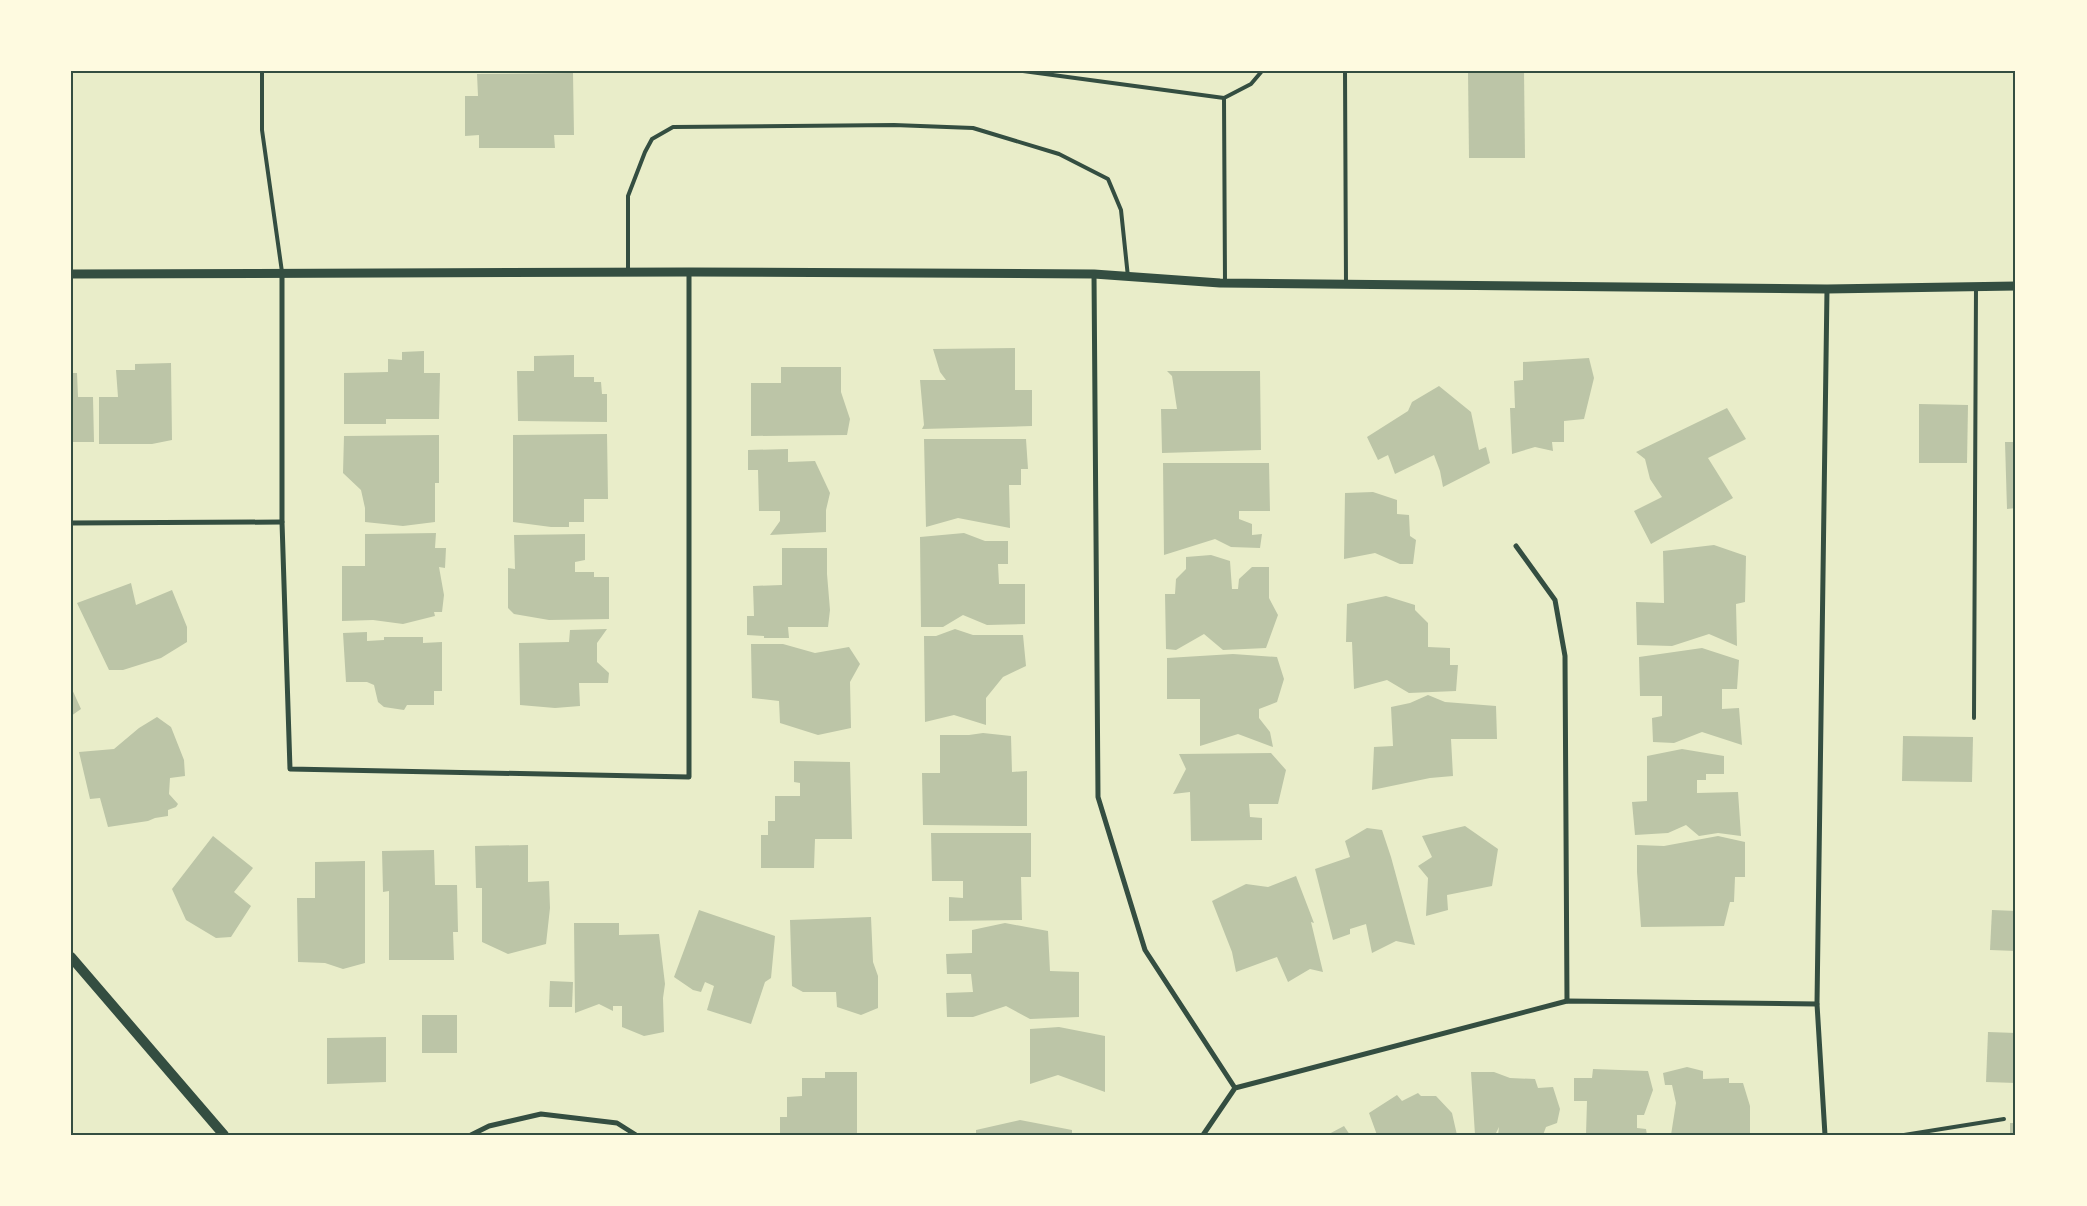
<svg xmlns="http://www.w3.org/2000/svg" width="2087" height="1206" viewBox="0 0 2087 1206" font-family="'Crimson Pro',serif">
	<rect width="100%" height="100%" fill="#e9edc9"/>
	<g fill="#bcc5a7">
		<path d="M 1468,71 L 1524,71 L 1525,158 L 1469,158 Z"/>
		<path d="M 573,73 L 574,135 L 554,135 L 555,148 L 479,148 L 479,135 L 465,136 L 465,96 L 478,96 L 477,74 Z"/>
		<path d="M 1015,348 L 1015,390 L 1032,390 L 1032,426 L 922,429 L 924,425 L 920,380 L 946,380 L 940,372 L 933,349 Z"/>
		<path d="M 424,351 L 424,373 L 440,373 L 439,419 L 386,419 L 386,424 L 344,424 L 344,373 L 388,372 L 388,359 L 402,360 L 402,352 Z"/>
		<path d="M 574,355 L 574,377 L 594,377 L 594,382 L 601,382 L 602,394 L 607,394 L 607,422 L 518,421 L 517,371 L 534,371 L 534,356 Z"/>
		<path d="M 1589,358 L 1594,378 L 1584,419 L 1564,421 L 1564,442 L 1552,442 L 1553,451 L 1535,447 L 1512,454 L 1510,408 L 1515,408 L 1514,381 L 1523,380 L 1523,362 Z"/>
		<path d="M 171,363 L 172,440 L 152,444 L 99,444 L 99,397 L 118,397 L 116,370 L 135,370 L 135,364 Z"/>
		<path d="M 781,367 L 841,367 L 841,392 L 850,419 L 847,435 L 751,436 L 751,383 L 781,383 Z"/>
		<path d="M 1167,371 L 1260,371 L 1261,450 L 1162,453 L 1161,409 L 1177,409 L 1172,376 Z"/>
		<path d="M 71,373 L 77,373 L 78,397 L 93,397 L 94,442 L 71,442 Z"/>
		<path d="M 1439,386 L 1471,412 L 1479,450 L 1486,447 L 1490,463 L 1443,487 L 1440,471 L 1434,455 L 1395,474 L 1388,455 L 1378,460 L 1367,437 L 1408,411 L 1412,402 Z"/>
		<path d="M 1919,404 L 1968,405 L 1967,463 L 1919,463 Z"/>
		<path d="M 1727,408 L 1746,439 L 1708,458 L 1733,498 L 1651,544 L 1634,511 L 1662,497 L 1650,479 L 1645,459 L 1636,452 Z"/>
		<path d="M 607,434 L 608,499 L 584,499 L 584,522 L 569,522 L 569,527 L 551,527 L 513,522 L 513,435 Z"/>
		<path d="M 439,435 L 439,483 L 435,483 L 435,522 L 403,526 L 365,522 L 365,508 L 361,490 L 343,473 L 344,436 Z"/>
		<path d="M 924,439 L 1026,439 L 1028,469 L 1021,469 L 1021,485 L 1009,485 L 1010,528 L 958,518 L 926,527 Z"/>
		<path d="M 2005,442 L 2016,442 L 2016,508 L 2007,509 Z"/>
		<path d="M 788,449 L 788,462 L 815,461 L 830,493 L 826,510 L 826,532 L 770,535 L 780,521 L 780,511 L 759,511 L 758,470 L 748,470 L 748,450 Z"/>
		<path d="M 1163,463 L 1269,463 L 1270,511 L 1239,511 L 1239,519 L 1252,524 L 1252,535 L 1262,534 L 1260,548 L 1231,547 L 1215,539 L 1164,555 Z"/>
		<path d="M 1373,492 L 1397,500 L 1397,514 L 1409,515 L 1410,536 L 1416,540 L 1413,564 L 1400,564 L 1375,553 L 1344,559 L 1345,493 Z"/>
		<path d="M 436,533 L 435,548 L 446,548 L 445,568 L 439,567 L 444,595 L 442,612 L 434,612 L 435,616 L 403,624 L 373,620 L 342,621 L 342,566 L 365,566 L 365,534 Z"/>
		<path d="M 964,533 L 985,541 L 1008,541 L 1008,564 L 998,564 L 999,584 L 1025,584 L 1025,624 L 987,625 L 963,615 L 943,627 L 921,627 L 920,537 Z"/>
		<path d="M 585,534 L 585,560 L 575,562 L 575,572 L 594,572 L 594,577 L 609,577 L 609,619 L 549,620 L 514,614 L 508,608 L 508,568 L 515,569 L 514,535 Z"/>
		<path d="M 1714,545 L 1746,556 L 1745,602 L 1736,604 L 1737,646 L 1709,634 L 1672,646 L 1637,645 L 1636,602 L 1664,603 L 1663,551 Z"/>
		<path d="M 782,548 L 827,548 L 827,574 L 830,610 L 828,627 L 788,627 L 789,638 L 764,638 L 764,636 L 747,635 L 747,616 L 754,616 L 753,586 L 782,585 Z"/>
		<path d="M 1211,555 L 1230,561 L 1232,589 L 1238,589 L 1239,579 L 1252,567 L 1269,567 L 1269,598 L 1278,615 L 1266,648 L 1223,650 L 1204,634 L 1176,650 L 1166,649 L 1165,594 L 1175,594 L 1176,579 L 1186,569 L 1186,557 Z"/>
		<path d="M 131,583 L 136,605 L 172,590 L 187,627 L 187,642 L 161,658 L 123,670 L 109,670 L 77,603 Z"/>
		<path d="M 1386,596 L 1415,605 L 1415,610 L 1428,623 L 1428,647 L 1450,648 L 1450,665 L 1458,665 L 1456,691 L 1409,693 L 1387,680 L 1354,689 L 1352,642 L 1346,642 L 1347,604 Z"/>
		<path d="M 607,629 L 597,643 L 597,662 L 609,673 L 608,683 L 579,683 L 580,706 L 555,708 L 520,705 L 519,643 L 569,642 L 570,630 Z"/>
		<path d="M 955,629 L 973,635 L 1023,635 L 1026,666 L 1003,677 L 986,698 L 986,725 L 954,715 L 925,722 L 924,636 L 936,636 Z"/>
		<path d="M 367,632 L 367,641 L 384,640 L 384,637 L 423,637 L 423,643 L 442,642 L 442,691 L 434,691 L 434,705 L 407,705 L 404,710 L 384,707 L 378,702 L 374,685 L 367,682 L 346,682 L 343,633 Z"/>
		<path d="M 751,644 L 783,644 L 815,653 L 849,647 L 860,664 L 850,682 L 851,728 L 818,735 L 780,723 L 779,701 L 752,698 Z"/>
		<path d="M 1702,648 L 1739,660 L 1737,689 L 1722,689 L 1722,709 L 1739,708 L 1742,745 L 1702,732 L 1674,743 L 1653,742 L 1652,718 L 1662,716 L 1662,696 L 1640,696 L 1639,657 Z"/>
		<path d="M 1233,654 L 1277,657 L 1284,679 L 1277,702 L 1259,709 L 1259,718 L 1270,732 L 1273,747 L 1238,734 L 1200,746 L 1200,699 L 1167,699 L 1167,658 Z"/>
		<path d="M 71,687 L 81,709 L 71,716 Z"/>
		<path d="M 1428,695 L 1445,702 L 1496,706 L 1497,739 L 1451,739 L 1453,776 L 1430,778 L 1372,790 L 1374,747 L 1393,746 L 1391,707 L 1410,703 Z"/>
		<path d="M 157,717 L 171,727 L 184,760 L 185,776 L 170,778 L 169,794 L 178,804 L 176,807 L 168,810 L 168,816 L 155,818 L 148,821 L 108,827 L 100,798 L 90,799 L 79,752 L 114,749 L 139,728 Z"/>
		<path d="M 983,733 L 1011,736 L 1012,772 L 1027,771 L 1027,826 L 923,825 L 922,773 L 940,773 L 940,735 L 969,735 Z"/>
		<path d="M 1903,736 L 1973,737 L 1972,782 L 1902,781 Z"/>
		<path d="M 1682,749 L 1724,756 L 1724,774 L 1706,774 L 1706,780 L 1697,780 L 1697,793 L 1738,792 L 1741,836 L 1718,833 L 1699,836 L 1686,825 L 1668,833 L 1635,835 L 1632,802 L 1647,801 L 1647,756 Z"/>
		<path d="M 1271,753 L 1286,770 L 1278,804 L 1249,804 L 1250,817 L 1262,818 L 1262,840 L 1191,841 L 1190,792 L 1173,794 L 1186,769 L 1179,754 Z"/>
		<path d="M 794,761 L 850,762 L 852,839 L 815,839 L 814,868 L 761,868 L 761,835 L 768,835 L 768,821 L 775,821 L 775,796 L 800,796 L 800,783 L 794,782 Z"/>
		<path d="M 1465,826 L 1498,849 L 1492,886 L 1447,895 L 1448,910 L 1426,916 L 1428,878 L 1418,866 L 1432,857 L 1422,836 Z"/>
		<path d="M 1367,828 L 1382,830 L 1391,857 L 1415,945 L 1396,941 L 1372,953 L 1366,924 L 1350,929 L 1350,934 L 1333,940 L 1315,869 L 1350,857 L 1345,841 Z"/>
		<path d="M 931,833 L 1031,833 L 1031,877 L 1021,877 L 1022,920 L 949,921 L 949,897 L 963,898 L 963,881 L 932,881 Z"/>
		<path d="M 213,836 L 253,868 L 234,892 L 251,906 L 231,937 L 216,938 L 186,920 L 172,889 Z"/>
		<path d="M 1718,836 L 1745,842 L 1745,877 L 1735,877 L 1734,902 L 1730,902 L 1724,926 L 1641,927 L 1637,872 L 1637,845 L 1664,846 Z"/>
		<path d="M 528,845 L 528,882 L 549,881 L 550,908 L 546,944 L 508,954 L 482,942 L 482,888 L 476,888 L 475,846 Z"/>
		<path d="M 434,850 L 435,885 L 457,885 L 458,932 L 453,932 L 454,960 L 389,960 L 389,891 L 383,892 L 382,851 Z"/>
		<path d="M 365,861 L 365,963 L 343,969 L 325,963 L 298,962 L 297,898 L 315,898 L 315,862 Z"/>
		<path d="M 1296,876 L 1314,923 L 1311,922 L 1323,972 L 1310,969 L 1288,982 L 1277,957 L 1236,972 L 1232,952 L 1212,901 L 1246,884 L 1268,887 Z"/>
		<path d="M 699,910 L 775,936 L 771,978 L 765,982 L 751,1024 L 707,1010 L 714,986 L 705,982 L 701,992 L 693,990 L 674,977 Z"/>
		<path d="M 1992,910 L 2016,911 L 2016,951 L 1990,950 Z"/>
		<path d="M 871,917 L 873,962 L 878,976 L 878,1008 L 861,1015 L 837,1007 L 836,992 L 803,992 L 792,986 L 790,920 Z"/>
		<path d="M 574,923 L 619,923 L 619,935 L 659,934 L 665,984 L 663,998 L 664,1032 L 644,1036 L 622,1027 L 622,1006 L 613,1006 L 613,1011 L 599,1004 L 575,1013 Z"/>
		<path d="M 1005,923 L 1048,931 L 1050,971 L 1079,972 L 1079,1017 L 1030,1019 L 1006,1006 L 973,1017 L 947,1017 L 946,993 L 973,992 L 971,974 L 947,974 L 946,954 L 972,953 L 972,930 Z"/>
		<path d="M 550,981 L 573,982 L 572,1007 L 549,1007 Z"/>
		<rect x="422" y="1015" width="35" height="38"/>
		<path d="M 1059,1027 L 1105,1036 L 1105,1092 L 1058,1075 L 1030,1084 L 1030,1029 Z"/>
		<path d="M 1988,1032 L 2016,1033 L 2016,1083 L 1986,1082 Z"/>
		<path d="M 386,1037 L 386,1082 L 327,1084 L 327,1038 Z"/>
		<path d="M 1687,1067 L 1703,1071 L 1703,1079 L 1729,1078 L 1729,1083 L 1743,1083 L 1750,1106 L 1750,1135 L 1671,1135 L 1676,1103 L 1672,1085 L 1665,1085 L 1663,1073 Z"/>
		<path d="M 1593,1069 L 1648,1071 L 1653,1090 L 1644,1115 L 1637,1115 L 1637,1128 L 1646,1129 L 1647,1135 L 1586,1135 L 1587,1101 L 1574,1101 L 1574,1078 L 1592,1078 Z"/>
		<path d="M 825,1072 L 857,1072 L 857,1135 L 780,1135 L 780,1117 L 787,1117 L 787,1097 L 802,1096 L 802,1078 L 825,1078 Z"/>
		<path d="M 1471,1072 L 1494,1072 L 1510,1078 L 1535,1079 L 1538,1088 L 1553,1087 L 1560,1109 L 1557,1123 L 1546,1127 L 1543,1135 L 1498,1135 L 1499,1127 L 1495,1135 L 1475,1135 Z"/>
		<path d="M 1418,1093 L 1421,1096 L 1436,1096 L 1452,1113 L 1457,1135 L 1377,1135 L 1369,1113 L 1397,1095 L 1402,1101 Z"/>
		<path d="M 1020,1120 L 1072,1130 L 1072,1135 L 976,1135 L 976,1130 Z"/>
		<rect x="2010" y="1123" width="6" height="12"/>
		<path d="M 1344,1126 L 1350,1135 L 1327,1135 Z"/>
	</g>
	<g fill="none" stroke-linecap="round" stroke-linejoin="round">
		<g stroke="#344e41" stroke-width="4">
			<path d="M 262,71 L 262,130 L 282,272"/>
			<path d="M 1023,71 L 1224,98"/>
			<path d="M 1345,71 L 1346,284"/>
			<path d="M 628,272 L 628,196 L 645,152 L 652,139 L 673,127 L 894,125 L 973,128 L 1059,154 L 1108,179 L 1121,210 L 1128,277"/>
			<path d="M 1225,283 L 1224,98 L 1251,84 L 1262,71"/>
			<path d="M 1974,718 L 1976,287"/>
			<path d="M 1904,1135 L 2004,1119"/>
		</g>
		<g stroke="#344e41" stroke-width="5">
			<path d="M 282,272 L 282,522 L 290,769 L 689,777 L 689,272"/>
			<path d="M 1094,274 L 1098,797 L 1145,950 L 1235,1088"/>
			<path d="M 71,523 L 282,522"/>
			<path d="M 1516,546 L 1555,600 L 1565,656 L 1567,1001"/>
			<path d="M 471,1135 L 489,1126 L 541,1114 L 617,1123 L 636,1135"/>
			<path d="M 1203,1135 L 1235,1088 L 1567,1001 L 1817,1004"/>
			<path d="M 1825,1135 L 1817,1004 L 1827,289"/>
		</g>
		<path stroke="#344e41" stroke-width="9" d="M 71,274 L 689,272 L 1094,274 L 1220,283 L 1827,289 L 2016,286"/>
		<path stroke="#344e41" stroke-width="10" d="M 71,957 L 224,1135"/>
	</g>
	<rect width="2087" height="1206" fill="none" stroke="#fefae0" stroke-width="145"/>
	<rect x="72" y="72" width="1942" height="1062" fill="none" stroke="#344e41" stroke-width="2"/>
</svg>
